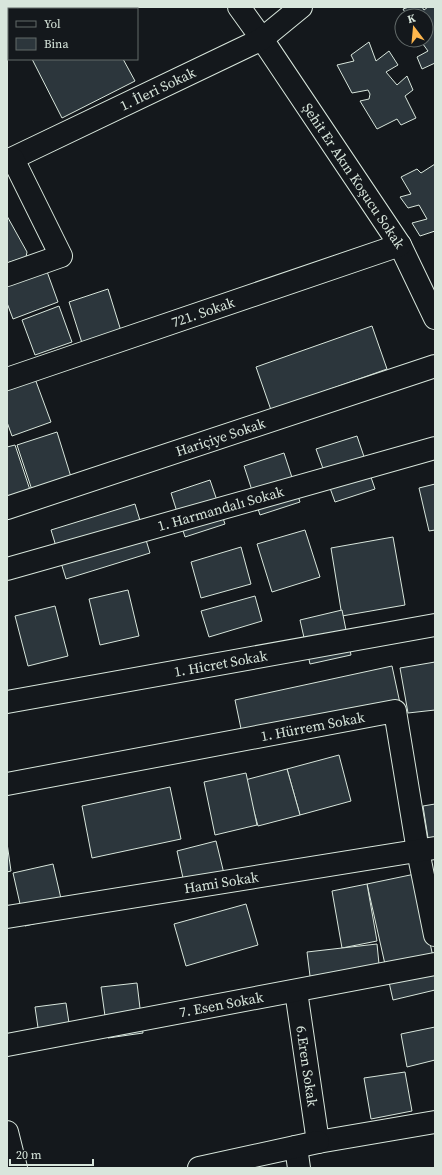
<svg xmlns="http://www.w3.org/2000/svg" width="442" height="1175" viewBox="0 0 442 1175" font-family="'Source Serif 4',serif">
	<rect width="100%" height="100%" fill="#14181c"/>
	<g fill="#2c363c" stroke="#d8e6dc">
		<path d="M 409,7 L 422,7 L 424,10 L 428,7 L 435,7 L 435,63 L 422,69 L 417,57 L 428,51 L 420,40 L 426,40 L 426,16 L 407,16 L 403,9 Z"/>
		<path d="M 407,40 L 418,40 L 409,44 Z"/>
		<path d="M 369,42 L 376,61 L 389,51 L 398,65 L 386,72 L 397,85 L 407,76 L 413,90 L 405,96 L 416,118 L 401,125 L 397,119 L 377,129 L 360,101 L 369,99 L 370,94 L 368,90 L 352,93 L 337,65 L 354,61 L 351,55 Z"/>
		<path d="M 32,59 L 123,59 L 135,81 L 62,118 Z"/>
		<path d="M 435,164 L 435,231 L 420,236 L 412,223 L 427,219 L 419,205 L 408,208 L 400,197 L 411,194 L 401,177 L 417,169 L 421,173 Z"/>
		<path d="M 7,216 L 27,252 L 26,257 L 7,263 Z"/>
		<path d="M 45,266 L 58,302 L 13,319 L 7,303 L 7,280 Z"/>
		<path d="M 108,289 L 121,331 L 82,343 L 69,302 Z"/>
		<path d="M 59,306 L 72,342 L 35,355 L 22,320 Z"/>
		<path d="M 372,326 L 387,369 L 271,410 L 256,367 Z"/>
		<path d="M 34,376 L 51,422 L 12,436 L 7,422 L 7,385 Z"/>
		<path d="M 57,432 L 71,477 L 32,490 L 17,445 Z"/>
		<path d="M 357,436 L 375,489 L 335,502 L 316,449 Z"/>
		<path d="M 15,445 L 30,490 L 7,497 L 7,447 Z"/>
		<path d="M 284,453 L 300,502 L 260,515 L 244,466 Z"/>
		<path d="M 210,480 L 225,524 L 185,537 L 171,493 Z"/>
		<path d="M 435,484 L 435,530 L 429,531 L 419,488 Z"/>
		<path d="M 135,504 L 150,553 L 66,579 L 51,530 Z"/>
		<path d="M 305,530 L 320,577 L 272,592 L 257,544 Z"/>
		<path d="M 393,537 L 405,605 L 342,616 L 331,548 Z"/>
		<path d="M 241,547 L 251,584 L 201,598 L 191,562 Z"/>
		<path d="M 128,590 L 139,636 L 100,645 L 89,599 Z"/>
		<path d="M 255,596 L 262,621 L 209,637 L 201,611 Z"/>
		<path d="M 55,606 L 68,656 L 28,666 L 15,616 Z"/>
		<path d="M 342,610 L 351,655 L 310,664 L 300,620 Z"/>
		<path d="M 435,662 L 435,710 L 408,713 L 400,668 Z"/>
		<path d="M 392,666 L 401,708 L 244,743 L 235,700 Z"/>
		<path d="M 339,755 L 351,801 L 300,815 L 287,769 Z"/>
		<path d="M 287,769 L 300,815 L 258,826 L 245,780 Z"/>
		<path d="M 246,773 L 257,825 L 215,835 L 204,782 Z"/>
		<path d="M 170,787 L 181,839 L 92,858 L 82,806 Z"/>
		<path d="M 435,804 L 435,856 L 431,857 L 423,806 Z"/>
		<path d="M 216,841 L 227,886 L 187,896 L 177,851 Z"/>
		<path d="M 7,843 L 11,871 L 7,872 Z"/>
		<path d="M 53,864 L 65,916 L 25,926 L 13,873 Z"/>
		<path d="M 415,874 L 435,966 L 435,990 L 393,1000 L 367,884 Z"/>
		<path d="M 367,884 L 377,941 L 342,948 L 332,891 Z"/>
		<path d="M 246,904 L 258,945 L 186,966 L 174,924 Z"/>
		<path d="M 377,944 L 381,984 L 312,992 L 307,952 Z"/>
		<path d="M 137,983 L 143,1033 L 108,1038 L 101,987 Z"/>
		<path d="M 66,1003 L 72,1043 L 41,1048 L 35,1007 Z"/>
		<path d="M 435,1027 L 435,1060 L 407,1067 L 401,1034 Z"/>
		<path d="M 405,1072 L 412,1111 L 371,1119 L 364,1078 Z"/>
	</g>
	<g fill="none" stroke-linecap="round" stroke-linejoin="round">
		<defs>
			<g id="minor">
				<path id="s1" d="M 239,7 L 262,39 L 400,245 L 435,318"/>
				<path id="s2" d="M 7,161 L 262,39 L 301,7"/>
				<path d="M 7,275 L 61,256 L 13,159"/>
				<path id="s3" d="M 7,379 L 400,245"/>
				<path id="s4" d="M 7,508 L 435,366"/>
				<path id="s5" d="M 7,569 L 435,448"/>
				<path id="s6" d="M 7,702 L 435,625"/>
				<path id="s7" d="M 7,784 L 395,711 L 418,851 L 435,935"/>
				<path id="s8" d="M 7,917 L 435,848"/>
				<path id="s9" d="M 296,991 L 318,1142 L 435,1122"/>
				<path id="s10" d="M 7,1045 L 435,964"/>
				<path d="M 7,1132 L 16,1168"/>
				<path d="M 296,1147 L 299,1168"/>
				<path d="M 199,1168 L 318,1142"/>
			</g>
		</defs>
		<use href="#minor" stroke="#d8e6dc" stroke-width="24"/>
		<use href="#minor" stroke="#14181c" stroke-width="22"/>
	</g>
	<g text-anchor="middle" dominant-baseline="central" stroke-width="3" stroke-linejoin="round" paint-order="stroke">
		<g font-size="14" fill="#d8e6dc" stroke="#14181c">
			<text stroke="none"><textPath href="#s2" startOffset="167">1. İleri Sokak</textPath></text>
			<text stroke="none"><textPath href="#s1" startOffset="204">Şehit Er Akın Koşucu Sokak</textPath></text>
			<text stroke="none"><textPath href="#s3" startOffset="207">721. Sokak</textPath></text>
			<text stroke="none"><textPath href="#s4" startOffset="225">Hariçiye Sokak</textPath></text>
			<text stroke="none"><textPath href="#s5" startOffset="222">1. Harmandalı Sokak</textPath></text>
			<text stroke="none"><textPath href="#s6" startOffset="217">1. Hicret Sokak</textPath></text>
			<text stroke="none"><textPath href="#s7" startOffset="311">1. Hürrem Sokak</textPath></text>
			<text stroke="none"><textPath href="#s8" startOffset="217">Hami Sokak</textPath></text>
			<text stroke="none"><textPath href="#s10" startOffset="218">7. Esen Sokak</textPath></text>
			<text stroke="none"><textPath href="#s9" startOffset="76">6.Eren Sokak</textPath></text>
		</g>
	</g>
	<rect width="442" height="1175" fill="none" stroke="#d8e6dc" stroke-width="16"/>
	<rect x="8" y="8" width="130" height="52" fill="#14181c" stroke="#626a69"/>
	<rect x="16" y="21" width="20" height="6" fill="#14181c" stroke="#626a69"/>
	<text x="44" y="28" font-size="12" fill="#d8e6dc">Yol</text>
	<rect x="16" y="38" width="20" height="12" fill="#2c363c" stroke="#626a69"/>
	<text x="44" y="48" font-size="12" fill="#d8e6dc">Bina</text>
	<g transform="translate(414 28) rotate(344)"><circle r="19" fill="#14181c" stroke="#626a69"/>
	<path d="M0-3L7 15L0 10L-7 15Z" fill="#ffb74d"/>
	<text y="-6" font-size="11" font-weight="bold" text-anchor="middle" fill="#d8e6dc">K</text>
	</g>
	<path d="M10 1159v6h83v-6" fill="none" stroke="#d8e6dc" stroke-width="2"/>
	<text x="16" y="1159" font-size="12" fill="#d8e6dc" stroke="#14181c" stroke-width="3" paint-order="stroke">20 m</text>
</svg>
